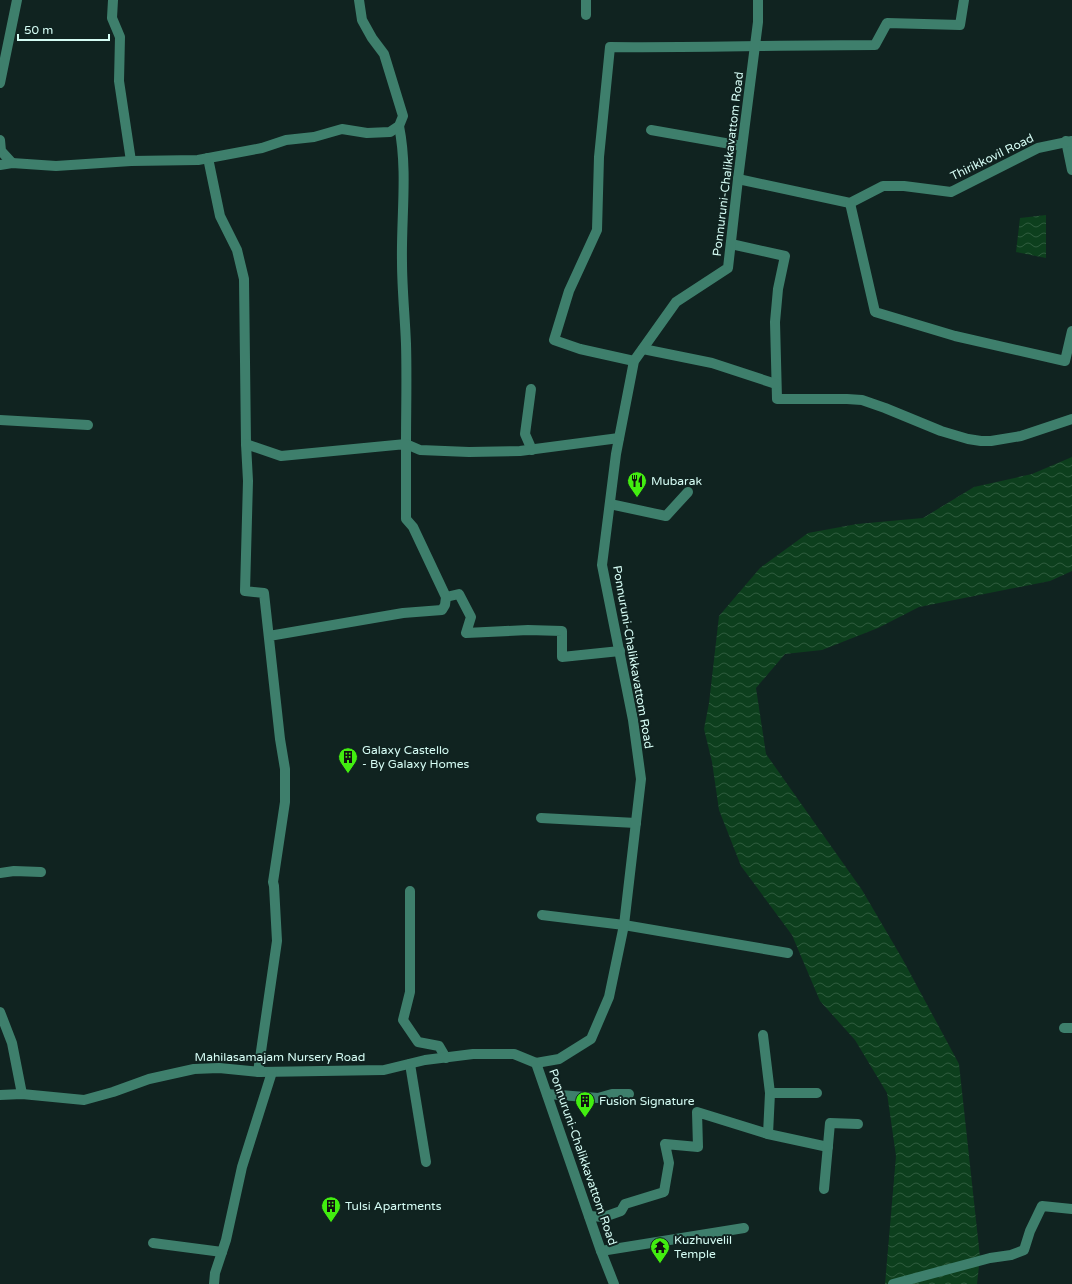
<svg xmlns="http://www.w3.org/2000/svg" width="1072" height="1284" viewBox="0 0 1072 1284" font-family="'Varela Round',sans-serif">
	<defs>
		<pattern id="water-waves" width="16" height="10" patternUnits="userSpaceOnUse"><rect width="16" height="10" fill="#0d3f1d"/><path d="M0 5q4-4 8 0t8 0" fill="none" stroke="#2f5c3e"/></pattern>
	</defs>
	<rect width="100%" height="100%" fill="#102320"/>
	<g fill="url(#water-waves)">
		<path d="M 1046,215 L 1046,258 L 1016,252 L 1020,218 Z"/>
		<path d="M 1072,457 L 1072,571 L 1050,581 L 919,607 L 878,628 L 822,650 L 785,654 L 756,688 L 766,754 L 862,890 L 903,960 L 959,1064 L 980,1257 L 977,1284 L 885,1284 L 896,1156 L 887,1093 L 855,1040 L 820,1001 L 792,935 L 741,866 L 719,810 L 712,762 L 704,729 L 709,703 L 719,616 L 760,568 L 808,533 L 857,524 L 923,518 L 974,487 L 1032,474 Z"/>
	</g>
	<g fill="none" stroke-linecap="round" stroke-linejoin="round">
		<g stroke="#3e7f6c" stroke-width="10">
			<path d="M 113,0 L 112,18 L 120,37 L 119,81 L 131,161"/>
			<path d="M 586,0 L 586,15"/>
			<path d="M 0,83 L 17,0"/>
			<path d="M 399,126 C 408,171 401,217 402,262 C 402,289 405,317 406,344 C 407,377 406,411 406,444 L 420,450 L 469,452 L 520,451 L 619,438"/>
			<path d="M 651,130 L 742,146"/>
			<path d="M 0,140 L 1,151 L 12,163"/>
			<path d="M 1066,141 L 1072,170"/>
			<path d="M 208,158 L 220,216 L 237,250 L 244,279 L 246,444"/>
			<path d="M 0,165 L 12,163 L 56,166 L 131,161 L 198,160 L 262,148 L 286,140 L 314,137 L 342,129 L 367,133 L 390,132 L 399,126 L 403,116 L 384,54 L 372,38 L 362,20 L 359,0"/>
			<path d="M 738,179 L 850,203 L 883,186 L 904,186 L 951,192 L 1038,148 L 1072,141"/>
			<path d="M 850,203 L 875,312 L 955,336 L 1065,361 L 1072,331"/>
			<path d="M 731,244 L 785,256 L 778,289 L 775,322 L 777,399 L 847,399 L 862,400 L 885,408 L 941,431 L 968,439 L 981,441 L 991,441 L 1021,436 L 1072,419"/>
			<path d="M 643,349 L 712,363 L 776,384"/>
			<path d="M 634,361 L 580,349 L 554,340 L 569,291 L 597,230 L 599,157 L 610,47 C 698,48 786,45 875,45 L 887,23 L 960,25 L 964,0"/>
			<path d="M 531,389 L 525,434 L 532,450"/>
			<path d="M 0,420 L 88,425"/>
			<path d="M 610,504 L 666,516 L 688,492"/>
			<path d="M 446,597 L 459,594 L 471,617 L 466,633 L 528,630 L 562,631 L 562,657 L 620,651"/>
			<path d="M 541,818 L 636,823"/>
			<path d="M 0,873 L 14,871 L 41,872"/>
			<path d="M 410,891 L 410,992 L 403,1020 L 418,1042 L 439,1046 L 446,1058"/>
			<path d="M 542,915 L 624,925 L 788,953"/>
			<path d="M 0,1012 L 12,1043 L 22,1094"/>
			<path d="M 1064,1028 L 1072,1028"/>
			<path d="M 763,1035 L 770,1093"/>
			<path d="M 410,1064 L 426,1162"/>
			<path d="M 258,1072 L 277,941 L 274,886 L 273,882 L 285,802 L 285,769 L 280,739 L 264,593 L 245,591 L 248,481 L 246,444 L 281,456 L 406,444 L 406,519 L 413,527 L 446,597 L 445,605 L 442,610 L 403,613 L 269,636"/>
			<path d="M 547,1094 L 598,1098 L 612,1094 L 629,1094"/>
			<path d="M 0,1095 L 22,1094 L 84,1100 L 113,1092 L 149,1079 L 194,1069 L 219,1068 L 260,1072 L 384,1070 L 425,1060 L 473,1054 L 514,1054 L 536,1063"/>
			<path d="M 768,1134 L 828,1147"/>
			<path d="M 824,1189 L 830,1123 L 858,1124"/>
			<path d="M 589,1216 L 604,1217 L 621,1211 L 625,1204 L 664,1192 L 669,1163 L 665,1144 L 698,1147 L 697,1112 L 768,1134 L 770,1093 L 817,1093"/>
			<path d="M 153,1243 L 222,1252"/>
			<path d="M 601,1251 L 744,1228"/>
			<path d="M 214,1284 L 215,1273 L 226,1240 L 242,1167 L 272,1072"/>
			<path d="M 614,1284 L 601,1251 L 536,1063 L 559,1059 L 591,1039 L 609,997 L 624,925 L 641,779 L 633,720 L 602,565 L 616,454 L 634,361 L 676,302 L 728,268 L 738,179 L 758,22 L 758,0"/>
			<path d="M 893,1284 L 990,1258 L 1011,1255 L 1024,1250 L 1030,1231 L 1042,1206 L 1072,1209"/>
		</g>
	</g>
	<defs>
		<symbol id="restaurant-pin" viewBox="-11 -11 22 30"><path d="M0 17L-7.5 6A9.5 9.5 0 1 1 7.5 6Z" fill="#42ed10" stroke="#102320"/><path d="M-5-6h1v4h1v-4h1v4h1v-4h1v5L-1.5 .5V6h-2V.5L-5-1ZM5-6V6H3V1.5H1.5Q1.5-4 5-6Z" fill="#111"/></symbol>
		<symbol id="building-pin" viewBox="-11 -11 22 30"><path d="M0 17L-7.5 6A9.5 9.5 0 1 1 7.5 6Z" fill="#42ed10" stroke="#102320"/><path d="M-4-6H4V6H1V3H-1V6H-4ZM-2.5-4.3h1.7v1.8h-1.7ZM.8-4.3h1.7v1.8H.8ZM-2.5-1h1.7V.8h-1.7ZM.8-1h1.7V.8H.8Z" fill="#111"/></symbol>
		<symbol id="temple-pin" viewBox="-11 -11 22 30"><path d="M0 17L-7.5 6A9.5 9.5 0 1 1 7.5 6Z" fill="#42ed10" stroke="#102320"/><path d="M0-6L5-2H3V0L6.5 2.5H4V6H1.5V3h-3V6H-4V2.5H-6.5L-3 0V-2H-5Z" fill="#111"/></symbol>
	</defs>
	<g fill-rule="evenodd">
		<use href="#restaurant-pin" x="626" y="470" width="22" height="30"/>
		<use href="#building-pin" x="337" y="746" width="22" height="30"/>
		<use href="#building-pin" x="574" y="1090" width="22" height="30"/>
		<use href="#building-pin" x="320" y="1195" width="22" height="30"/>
		<use href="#temple-pin" x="649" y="1236" width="22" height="30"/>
	</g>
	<g text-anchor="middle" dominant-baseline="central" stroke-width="4" stroke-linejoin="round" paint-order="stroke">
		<g font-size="12" fill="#d5fcf4" stroke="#102320">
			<text transform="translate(992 157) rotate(-26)">Thirikkovil Road</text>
			<text transform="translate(728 164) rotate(-83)">Ponnuruni-Chalikkavattom Road</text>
			<text transform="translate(633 657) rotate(80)">Ponnuruni-Chalikkavattom Road</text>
			<text x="280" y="1057">Mahilasamajam Nursery Road</text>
			<text transform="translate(583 1157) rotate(71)">Ponnuruni-Chalikkavattom Road</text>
		</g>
		<g font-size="12" fill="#d5fcf4" stroke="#102320" text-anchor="start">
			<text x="651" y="481">Mubarak</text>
			<text x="362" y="750">Galaxy Castello<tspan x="362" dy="14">- By Galaxy Homes</tspan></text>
			<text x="599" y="1101">Fusion Signature</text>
			<text x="345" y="1206">Tulsi Apartments</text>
			<text x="674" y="1240">Kuzhuvelil<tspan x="674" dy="14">Temple</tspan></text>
		</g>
	</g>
	<path d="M18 34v6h91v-6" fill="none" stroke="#d5fcf4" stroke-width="2"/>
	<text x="24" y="34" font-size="12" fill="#d5fcf4" stroke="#102320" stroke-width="3" paint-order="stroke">50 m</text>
</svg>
